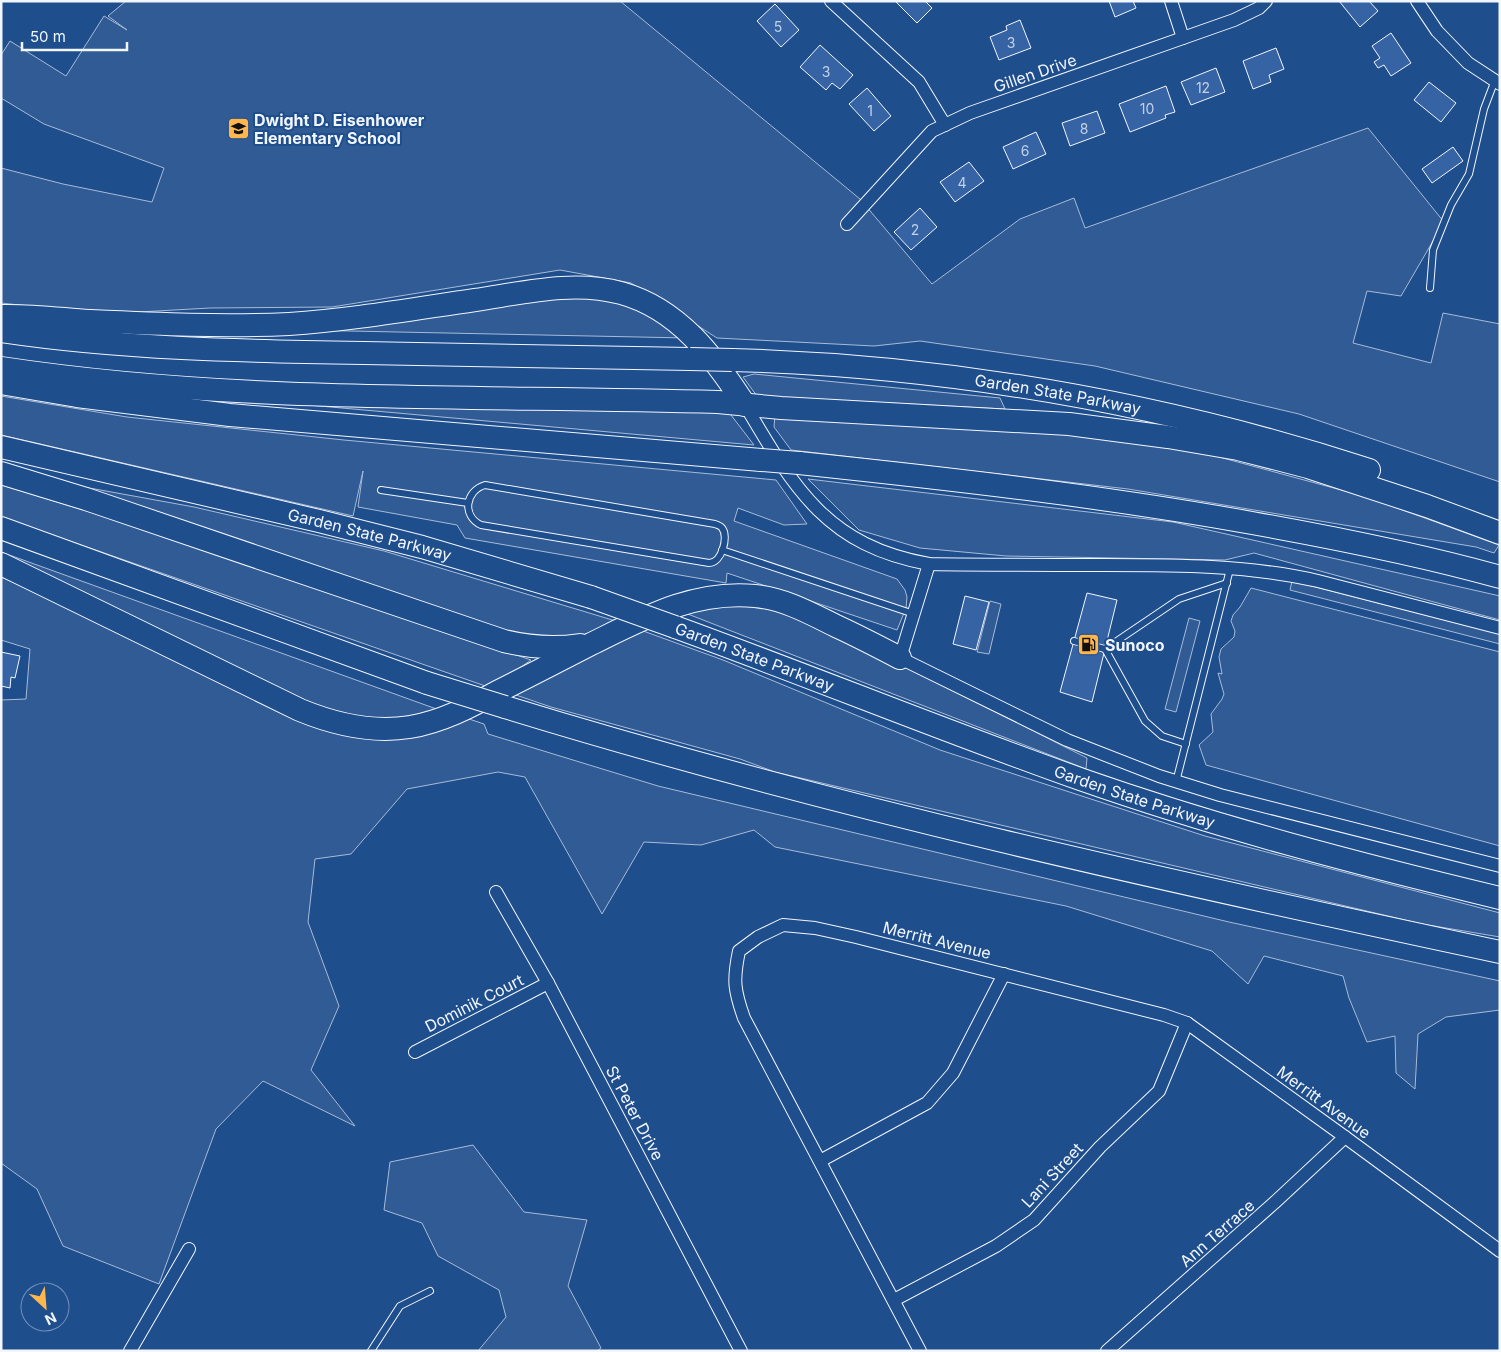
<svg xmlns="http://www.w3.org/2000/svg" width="1501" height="1352" viewBox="0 0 1501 1352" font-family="Inter,sans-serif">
	<rect width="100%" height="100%" fill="#1f4e8c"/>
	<g fill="#305b95" stroke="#a8bbd7">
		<path d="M 126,1 L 620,1 L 860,199 L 932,284 L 1020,219 L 1074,198 L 1085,228 L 1368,128 L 1444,222 L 1401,296 L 1367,291 L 1353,343 L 1431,363 L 1443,313 L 1500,324 L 1500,482 L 1299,414 L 1095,366 L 920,341 L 874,346 L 717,338 L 631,283 L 560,270 L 332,307 L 210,308 L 103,314 L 1,303 L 1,168 L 63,184 L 152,202 L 164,168 L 44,124 L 1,98 L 1,55 L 10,41 L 66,76 L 104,16 L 127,30 L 108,16 Z"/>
		<path d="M 564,292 L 628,301 L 687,338 L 301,330 Z"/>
		<path d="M 754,374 L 1000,398 L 1005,409 L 757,396 L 743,377 Z"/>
		<path d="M 1,396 L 127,417 L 344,440 L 776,480 L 807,524 L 784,525 L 738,508 L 734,521 L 897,579 L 905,590 L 907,597 L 906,608 L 897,630 L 727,573 L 726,583 L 465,538 L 457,525 L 358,507 L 363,471 L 353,516 L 1,435 Z"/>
		<path d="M 286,403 L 719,406 L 731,415 L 754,445 Z"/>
		<path d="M 775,415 L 1099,431 L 1208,454 L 1367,497 L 1499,545 L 1494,553 L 1476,547 L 1128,489 L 791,450 L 774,427 Z"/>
		<path d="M 808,479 L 1173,522 L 1500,596 L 1500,620 L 1254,553 L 1225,560 L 1006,556 L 920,548 L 859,530 Z"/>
		<path d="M 62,483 L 194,507 L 384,551 L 619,622 L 596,634 L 560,640 L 515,637 Z"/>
		<path d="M 1,485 L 159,533 L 531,660 L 491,688 L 1,517 Z"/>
		<path d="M 1,552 L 442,711 L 367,722 L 310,709 L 5,557 Z"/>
		<path d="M 1,577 L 355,731 L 463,717 L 484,724 L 488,734 L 658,786 L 1229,922 L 1500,981 L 1500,1010 L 1446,1017 L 1418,1034 L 1415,1089 L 1396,1073 L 1395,1036 L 1367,1042 L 1349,998 L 1343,976 L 1264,956 L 1248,984 L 1212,951 L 1066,906 L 775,847 L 754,830 L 701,845 L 644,842 L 602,914 L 525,777 L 498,772 L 407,789 L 351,854 L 315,859 L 308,922 L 339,1006 L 311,1070 L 355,1126 L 263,1081 L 216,1129 L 159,1284 L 63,1246 L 37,1189 L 1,1163 L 1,700 L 26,699 L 30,649 L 1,640 Z"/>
		<path d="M 1292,581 L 1500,634 L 1500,644 L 1290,590 Z"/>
		<path d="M 1251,588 L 1500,652 L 1500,846 L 1206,765 L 1199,745 L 1213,732 L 1211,714 L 1222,699 L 1224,694 L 1218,673 L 1222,674 L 1219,657 L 1221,649 L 1234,637 L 1235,631 L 1231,621 L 1233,615 L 1240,607 Z"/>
		<path d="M 990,601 L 1001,604 L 989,654 L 977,652 Z"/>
		<path d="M 759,604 L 803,618 L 934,681 L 1087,758 L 1086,769 L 680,611 L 701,605 Z"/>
		<path d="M 1189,618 L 1200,621 L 1176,712 L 1165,709 Z"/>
		<path d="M 635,628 L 723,660 L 940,750 L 1205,836 L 1500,913 L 1500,937 L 1422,924 L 775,772 L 740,759 L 551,707 L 510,693 Z"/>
		<path d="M 473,1145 L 524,1212 L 587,1220 L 568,1286 L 601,1348 L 597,1351 L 478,1351 L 506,1317 L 499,1290 L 438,1256 L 422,1223 L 384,1210 L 390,1162 Z"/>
	</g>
	<g fill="#3563a3" stroke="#f2f6ff">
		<path d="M 895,1 L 925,1 L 932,8 L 917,23 Z"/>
		<path d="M 1109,1 L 1133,1 L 1136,8 L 1115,17 Z"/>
		<path d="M 1339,1 L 1369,1 L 1378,11 L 1360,27 Z"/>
		<path d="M 775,4 L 799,30 L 781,47 L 757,21 Z"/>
		<path d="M 1020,20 L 1031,48 L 999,60 L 990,37 L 1007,30 L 1006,26 Z"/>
		<path d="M 1391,33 L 1411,63 L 1391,76 L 1384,65 L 1378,68 L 1374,62 L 1380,58 L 1372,46 Z"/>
		<path d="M 820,45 L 853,75 L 840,89 L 832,83 L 826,90 L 800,67 Z"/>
		<path d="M 1276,48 L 1284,69 L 1269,75 L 1271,82 L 1253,89 L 1243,61 Z"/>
		<path d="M 1216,68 L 1225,92 L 1191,105 L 1181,82 Z"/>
		<path d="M 1429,82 L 1456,103 L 1441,122 L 1414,100 Z"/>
		<path d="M 1166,86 L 1175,112 L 1165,115 L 1166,118 L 1130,132 L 1119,104 Z"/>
		<path d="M 867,88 L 891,116 L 874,131 L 849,104 Z"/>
		<path d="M 1097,111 L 1105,133 L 1070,146 L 1062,123 Z"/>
		<path d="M 1036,132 L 1046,154 L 1013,169 L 1003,147 Z"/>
		<path d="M 1453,147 L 1463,161 L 1432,183 L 1422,169 Z"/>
		<path d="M 969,162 L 984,181 L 955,202 L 940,182 Z"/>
		<path d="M 920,208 L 937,227 L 911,250 L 894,232 Z"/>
		<path d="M 1087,593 L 1117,600 L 1092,702 L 1060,692 Z"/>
		<path d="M 965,596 L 989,602 L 976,650 L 953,644 Z"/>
		<path d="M 1,652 L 20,656 L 15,678 L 11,677 L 10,688 L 1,686 Z"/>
	</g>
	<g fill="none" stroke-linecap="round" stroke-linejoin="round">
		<defs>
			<g id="lane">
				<path d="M 1430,288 L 1433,250 L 1451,205 L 1469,174 L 1484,109 L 1495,80"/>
				<path d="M 485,485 L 715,524 C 717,525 721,526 722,528 C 729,536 722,563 709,563 L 481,525 C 462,516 465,491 485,485 Z"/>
				<path d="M 381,490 L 468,503"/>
				<path d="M 722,550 L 914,614"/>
				<path d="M 1074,641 L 1105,649 L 1179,599 L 1227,583"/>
				<path d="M 1105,649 L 1145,721 L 1162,736 L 1186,744"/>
				<path d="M 1176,782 L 1230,569"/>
				<path d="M 371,1351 L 400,1306 L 430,1291"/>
			</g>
			<g id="street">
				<path d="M 831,1 L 919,82 L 945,125"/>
				<path d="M 1171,1 L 1183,38"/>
				<path d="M 1417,1 L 1437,31 L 1468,63 L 1500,84"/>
				<path d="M 847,224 L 932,131 L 970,113 L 1234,20 L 1259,8 L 1266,1"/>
				<path d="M 745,405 C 794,488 827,546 929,564 C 988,565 1046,565 1105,565 C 1176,565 1248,565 1318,581 L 1500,628"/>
				<path d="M 929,564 L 900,658 L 1067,740 L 1159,776 L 1220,795 L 1500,866"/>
				<path d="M 496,892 L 548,983 L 741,1351"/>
				<path d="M 415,1052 L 548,983"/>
				<path d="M 820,1161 L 927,1103 L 953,1073 L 1004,974"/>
				<path d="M 894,1300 L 996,1246 L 1034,1220 L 1100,1147 L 1159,1091 L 1187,1023"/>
				<path d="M 130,1351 L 189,1249"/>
				<path d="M 920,1351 L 744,1018 C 734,990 733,980 739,951 L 758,937 L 783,925 L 815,928 L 856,937 L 1164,1015 L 1187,1023 L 1345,1137 L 1500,1251"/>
				<path d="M 1107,1351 L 1274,1203 L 1345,1137"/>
			</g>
			<g id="highway">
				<path d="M 1,316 C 30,315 60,319 89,321 C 156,324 222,327 289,324 C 351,320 413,309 475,300 C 523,293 573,280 621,293 C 679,309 714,357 745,405"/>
				<path d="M 1,331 C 121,349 243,351 364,353 C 472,355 581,357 690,359"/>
				<path id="s1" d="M 732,360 C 948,366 1163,403 1369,470"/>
				<path d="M 1,368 C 239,404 479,395 718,402 L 781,408 L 1069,424 L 1168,437 L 1238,449 L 1308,467 L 1427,506 L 1500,533"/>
				<path d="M 1,383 L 77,396 L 230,415 L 761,460"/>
				<path id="s2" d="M 1,447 L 319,521 L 422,547 L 591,597"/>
				<path d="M 799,463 C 951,479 1102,496 1252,523 C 1336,538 1418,554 1500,577"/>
				<path d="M 1,473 L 86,499 L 504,641 C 529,647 554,649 580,645"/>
				<path d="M 1,528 L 427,683"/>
				<path d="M 1,564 L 300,710 C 334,724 373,733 410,727 C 441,722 470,707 497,692 C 529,676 560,660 591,644 C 644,618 694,590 755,596 C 785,599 810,613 836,626 C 858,636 879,647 900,658"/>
				<path id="s3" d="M 675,627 C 810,676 944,731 1080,779 C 1217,827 1358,864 1500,898"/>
				<path d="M 505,707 C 831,807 1166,881 1500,952"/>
			</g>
		</defs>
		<use href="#lane" stroke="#f2f6ff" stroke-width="8"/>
		<use href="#street" stroke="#f2f6ff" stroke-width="14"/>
		<use href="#highway" stroke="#f2f6ff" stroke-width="24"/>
		<use href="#lane" stroke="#1f4e8c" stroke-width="6"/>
		<use href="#street" stroke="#1f4e8c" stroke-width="12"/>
		<use href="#highway" stroke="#1f4e8c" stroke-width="22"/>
		<defs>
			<g id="highway-bridge">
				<path d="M 690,359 L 732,360"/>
				<path d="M 761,460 L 799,463"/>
				<path d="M 591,597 L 675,627"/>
				<path d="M 427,683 L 505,707"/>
			</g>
		</defs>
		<use href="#highway-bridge" stroke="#f2f6ff" stroke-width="24" stroke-linecap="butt"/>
		<use href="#highway-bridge" stroke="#1f4e8c" stroke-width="22"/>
	</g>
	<defs>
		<symbol id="school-square" viewBox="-11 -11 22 22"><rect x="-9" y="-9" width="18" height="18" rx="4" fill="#ffb74d" stroke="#1f4e8c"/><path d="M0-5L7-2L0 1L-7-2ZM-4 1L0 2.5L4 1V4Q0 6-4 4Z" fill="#111"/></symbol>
		<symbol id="fuel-square" viewBox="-11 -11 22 22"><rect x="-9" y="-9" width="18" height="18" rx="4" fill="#ffb74d" stroke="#1f4e8c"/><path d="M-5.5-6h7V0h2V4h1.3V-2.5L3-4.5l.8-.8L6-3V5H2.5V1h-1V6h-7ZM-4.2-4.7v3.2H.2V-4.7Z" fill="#111"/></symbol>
	</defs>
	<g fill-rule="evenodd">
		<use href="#school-square" x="226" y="116" width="25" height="25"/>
		<use href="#fuel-square" x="1076" y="632" width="25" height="25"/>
	</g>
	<g text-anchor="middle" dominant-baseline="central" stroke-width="4" stroke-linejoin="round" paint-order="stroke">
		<g font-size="14" fill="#c3d1e8">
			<text x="778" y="26">5</text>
			<text x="1011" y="42">3</text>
			<text x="826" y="71">3</text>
			<text x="1203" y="87">12</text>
			<text x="1147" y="108">10</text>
			<text x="870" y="110">1</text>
			<text x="1084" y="128">8</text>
			<text x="1025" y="150">6</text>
			<text x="962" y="182">4</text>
			<text x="915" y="229">2</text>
		</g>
		<g font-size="16" fill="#f2f6ff" stroke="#1f4e8c">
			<text transform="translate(1035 73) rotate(-19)">Gillen Drive</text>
			<text stroke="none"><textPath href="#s1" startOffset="328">Garden State Parkway</textPath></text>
			<text stroke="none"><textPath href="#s2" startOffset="379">Garden State Parkway</textPath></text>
			<text stroke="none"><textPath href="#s3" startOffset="85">Garden State Parkway</textPath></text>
			<text stroke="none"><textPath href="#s3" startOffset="490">Garden State Parkway</textPath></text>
			<text transform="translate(937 940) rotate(14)">Merritt Avenue</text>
			<text transform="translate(474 1003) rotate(-27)">Dominik Court</text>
			<text transform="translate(1324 1102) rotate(36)">Merritt Avenue</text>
			<text transform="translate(635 1113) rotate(62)">St Peter Drive</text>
			<text transform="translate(1052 1175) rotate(-47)">Lani Street</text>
			<text transform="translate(1217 1233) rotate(-41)">Ann Terrace</text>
		</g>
		<g font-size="16" font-weight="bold" fill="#f2f6ff" stroke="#1f4e8c" text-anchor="start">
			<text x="254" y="120">Dwight D. Eisenhower<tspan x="254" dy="18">Elementary School</tspan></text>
			<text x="1105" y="645">Sunoco</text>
		</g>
	</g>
	<rect width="1501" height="1352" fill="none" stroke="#f2f6ff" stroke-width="5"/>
	<g transform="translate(45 1307) rotate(154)"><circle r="24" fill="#1f4e8c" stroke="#7391ba"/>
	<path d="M0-4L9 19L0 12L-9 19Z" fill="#ffb74d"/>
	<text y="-8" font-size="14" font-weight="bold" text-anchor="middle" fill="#f2f6ff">N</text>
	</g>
	<path d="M22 42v8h105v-8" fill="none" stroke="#f2f6ff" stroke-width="2.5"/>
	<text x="30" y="42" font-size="15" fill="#f2f6ff" stroke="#1f4e8c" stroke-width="4" paint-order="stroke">50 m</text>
</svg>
